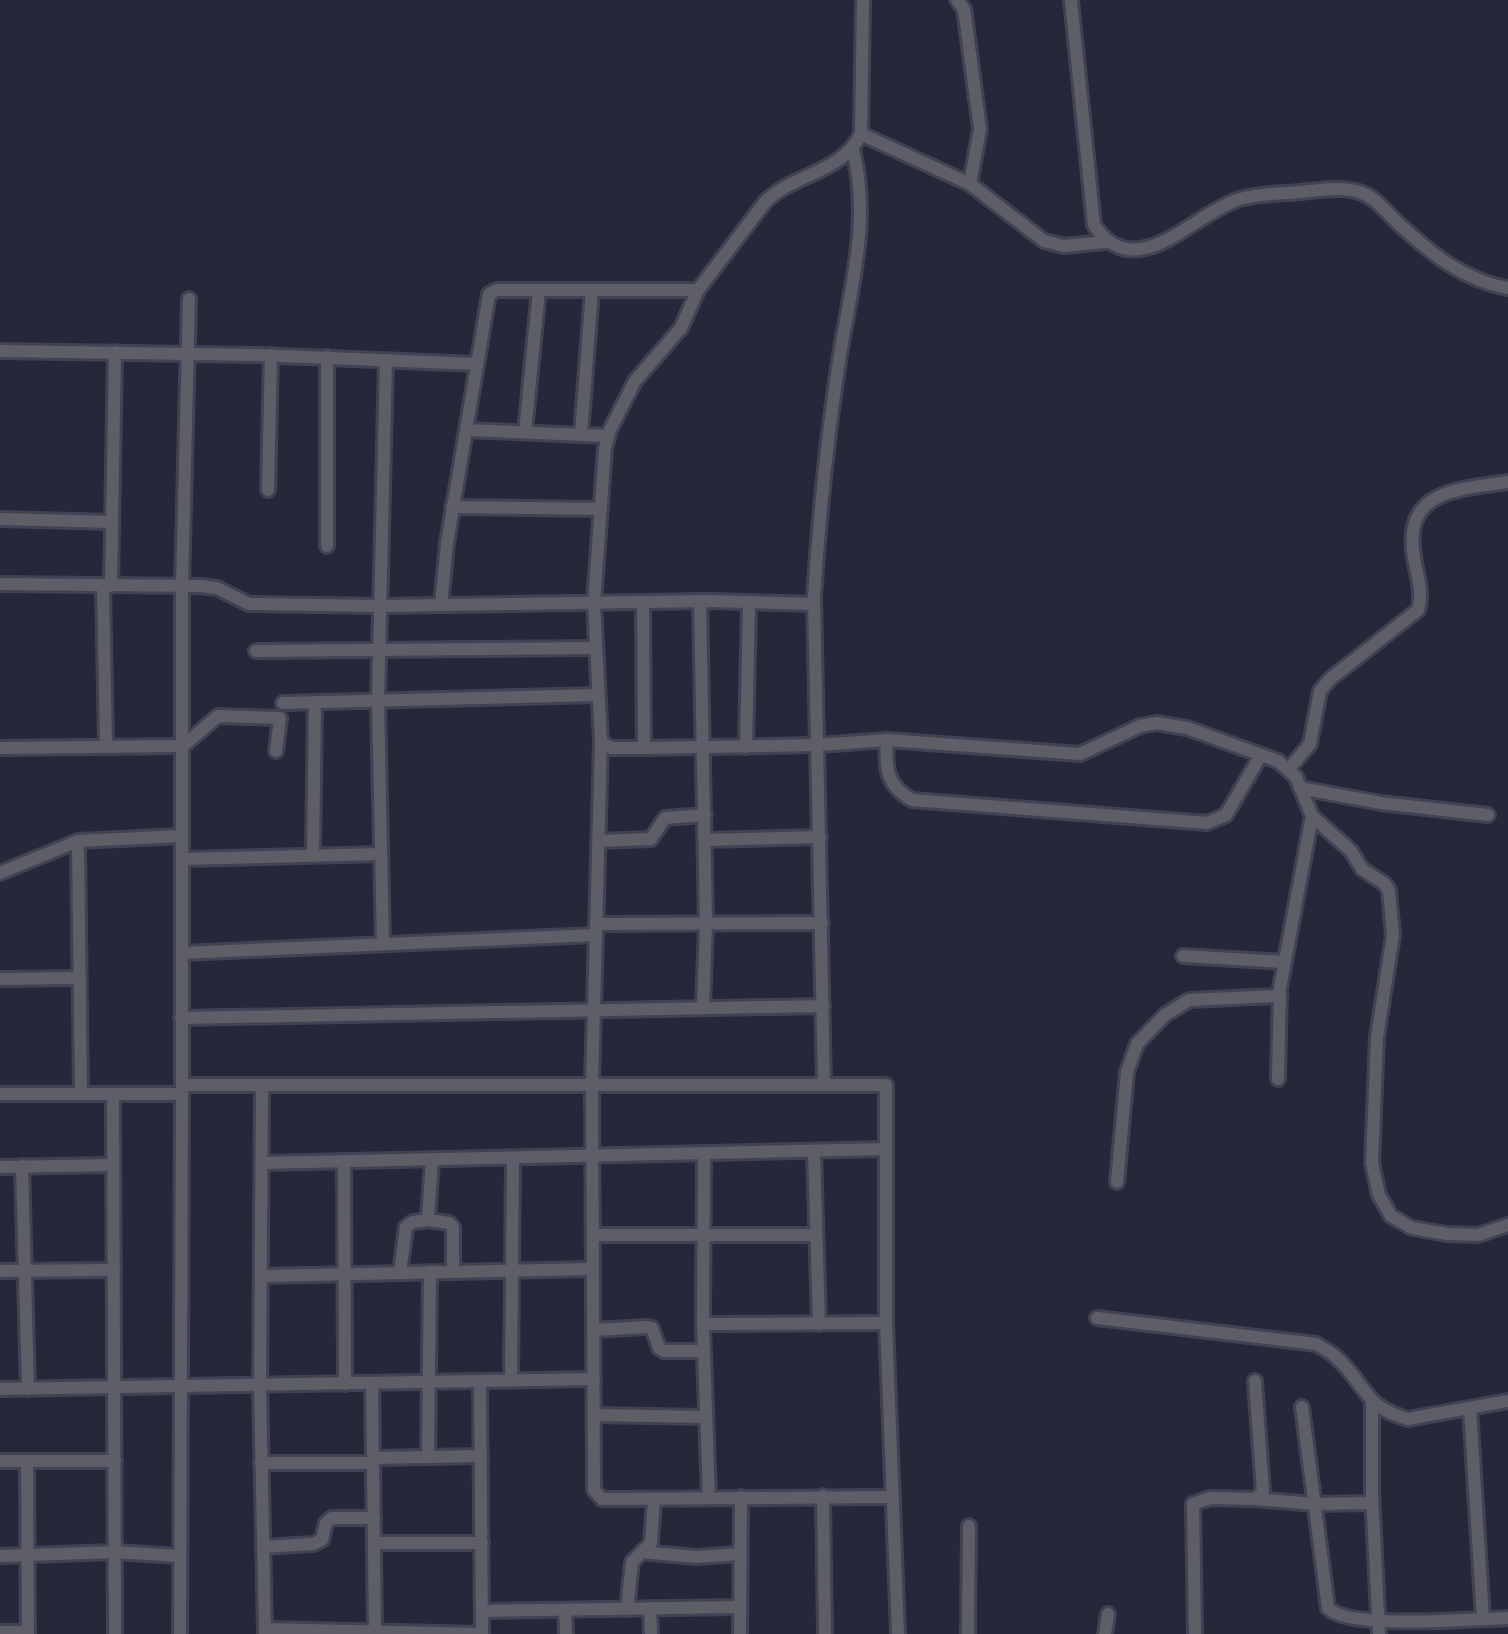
<svg xmlns="http://www.w3.org/2000/svg" width="1508" height="1634" viewBox="0 0 1508 1634" font-family="'IBM Plex Serif',serif">
	<rect width="100%" height="100%" fill="#262738"/>
	<g fill="none" stroke-linecap="round" stroke-linejoin="round">
		<defs>
			<g id="minor">
				<path d="M 863,0 L 861,134 C 842,173 795,173 766,201 L 698,290 L 681,328 L 635,381 L 610,430 L 605,448 L 594,603 L 601,742 L 611,748 L 644,748 L 819,745 L 887,740 L 1080,754 L 1140,726 L 1157,723 L 1187,728 L 1278,761 L 1296,777 L 1312,816 L 1351,851 L 1362,869 L 1385,884 L 1389,891 L 1393,935 L 1377,1037 L 1372,1163 L 1379,1195 L 1391,1216 L 1412,1228 L 1447,1234 L 1478,1235 L 1508,1225"/>
				<path d="M 957,0 L 964,9 L 980,129 L 970,184"/>
				<path d="M 1071,0 L 1094,225 C 1136,287 1192,214 1240,199 C 1259,193 1281,194 1301,192 C 1321,190 1343,186 1362,193 C 1376,198 1387,213 1398,223 C 1429,252 1464,281 1508,288"/>
				<path d="M 861,134 L 970,184 L 1044,241 L 1064,246 L 1105,242"/>
				<path d="M 0,351 L 256,355 L 476,364"/>
				<path d="M 327,357 L 327,546"/>
				<path d="M 466,430 L 608,436"/>
				<path d="M 525,432 L 539,290"/>
				<path d="M 581,435 L 592,290"/>
				<path d="M 268,490 L 271,355"/>
				<path d="M 452,507 L 601,509"/>
				<path d="M 0,519 L 112,522"/>
				<path d="M 0,584 L 200,586 L 217,588 L 249,604 L 381,606 L 710,601 L 814,604"/>
				<path d="M 103,586 L 106,746"/>
				<path d="M 111,586 L 115,352"/>
				<path d="M 700,601 L 706,924 L 703,1007"/>
				<path d="M 643,602 L 644,748"/>
				<path d="M 441,605 L 447,543 L 489,294 L 497,290 L 698,290"/>
				<path d="M 256,651 L 595,648"/>
				<path d="M 283,703 L 597,695"/>
				<path d="M 887,740 C 885,768 886,785 912,800 L 1207,823 L 1226,815 L 1261,755"/>
				<path d="M 601,742 L 592,1085 L 594,1490 L 602,1499 L 892,1497"/>
				<path d="M 746,747 L 749,602"/>
				<path d="M 0,748 L 183,746 L 218,716 L 280,718 L 276,751"/>
				<path d="M 1289,769 L 1310,744 L 1320,691 L 1330,679 L 1418,610 C 1423,594 1418,579 1415,563 C 1400,491 1453,490 1508,482"/>
				<path d="M 1300,788 L 1381,803 L 1488,815"/>
				<path d="M 706,840 L 820,837"/>
				<path d="M 78,841 L 81,1094"/>
				<path d="M 598,841 L 651,839 L 665,818 L 705,815"/>
				<path d="M 313,855 L 315,702"/>
				<path d="M 182,859 L 381,854"/>
				<path d="M 0,873 L 78,841 L 182,836"/>
				<path d="M 596,924 L 822,923"/>
				<path d="M 383,944 L 378,701 L 386,360"/>
				<path d="M 182,953 L 596,935"/>
				<path d="M 1183,956 L 1285,962"/>
				<path d="M 0,979 L 79,978"/>
				<path d="M 181,1018 L 823,1006"/>
				<path d="M 1278,1079 L 1280,988 L 1312,816"/>
				<path d="M 182,1085 L 182,587 L 189,299"/>
				<path d="M 262,1085 L 260,1386 L 265,1634"/>
				<path d="M 824,1085 L 814,597 C 819,518 827,439 839,361 C 850,290 871,222 853,150"/>
				<path d="M 0,1094 L 182,1094"/>
				<path d="M 113,1094 L 115,1634"/>
				<path d="M 814,1151 L 819,1324"/>
				<path d="M 704,1154 L 703,1324 L 709,1498"/>
				<path d="M 432,1160 L 428,1220 L 449,1223 L 453,1227 L 453,1272"/>
				<path d="M 344,1161 L 345,1384"/>
				<path d="M 262,1163 L 886,1149"/>
				<path d="M 22,1166 L 28,1389"/>
				<path d="M 0,1167 L 113,1165"/>
				<path d="M 1117,1182 L 1127,1072 L 1137,1044 L 1165,1015 L 1189,1000 L 1280,996"/>
				<path d="M 593,1235 L 816,1235"/>
				<path d="M 0,1271 L 114,1270"/>
				<path d="M 400,1273 L 406,1227 L 413,1222 L 428,1220"/>
				<path d="M 261,1276 L 593,1269"/>
				<path d="M 1097,1318 L 1316,1344 C 1322,1348 1331,1352 1336,1357 C 1366,1384 1363,1407 1408,1419 L 1508,1401"/>
				<path d="M 703,1324 L 886,1323"/>
				<path d="M 594,1330 L 647,1327 L 652,1328 L 659,1348 L 664,1351 L 704,1351"/>
				<path d="M 511,1380 L 513,1159"/>
				<path d="M 372,1383 L 375,1634"/>
				<path d="M 0,1389 L 594,1379"/>
				<path d="M 1372,1402 L 1372,1493 L 1379,1634"/>
				<path d="M 1302,1407 L 1328,1608 C 1348,1630 1474,1619 1508,1618"/>
				<path d="M 1470,1408 L 1483,1619"/>
				<path d="M 594,1415 L 706,1417"/>
				<path d="M 428,1457 L 430,1272"/>
				<path d="M 373,1458 L 481,1456"/>
				<path d="M 0,1461 L 115,1461"/>
				<path d="M 27,1461 L 28,1634"/>
				<path d="M 261,1463 L 373,1463"/>
				<path d="M 823,1496 L 825,1634"/>
				<path d="M 1255,1499 L 1314,1504 L 1372,1503"/>
				<path d="M 374,1543 L 482,1543"/>
				<path d="M 263,1547 L 313,1544 L 322,1540 L 326,1523 L 332,1518 L 374,1518"/>
				<path d="M 642,1552 L 696,1557 L 739,1554"/>
				<path d="M 0,1556 L 115,1552 L 180,1556"/>
				<path d="M 650,1608 L 651,1634"/>
				<path d="M 627,1609 L 632,1562 L 651,1543 L 654,1499"/>
				<path d="M 565,1610 L 566,1634"/>
				<path d="M 482,1611 L 739,1607"/>
				<path d="M 265,1629 L 482,1634 L 480,1381"/>
				<path d="M 0,1632 L 28,1632"/>
				<path d="M 180,1634 L 182,1085 L 886,1085 L 886,1323 L 898,1634"/>
				<path d="M 740,1634 L 741,1497"/>
				<path d="M 968,1634 L 969,1526"/>
				<path d="M 1105,1634 L 1108,1614"/>
				<path d="M 1195,1634 L 1193,1504 L 1210,1498 L 1255,1499 L 1263,1492 L 1255,1381"/>
			</g>
		</defs>
		<use href="#minor" stroke="#414253" stroke-width="18"/>
		<use href="#minor" stroke="#5d5e67" stroke-width="12"/>
	</g>
</svg>
